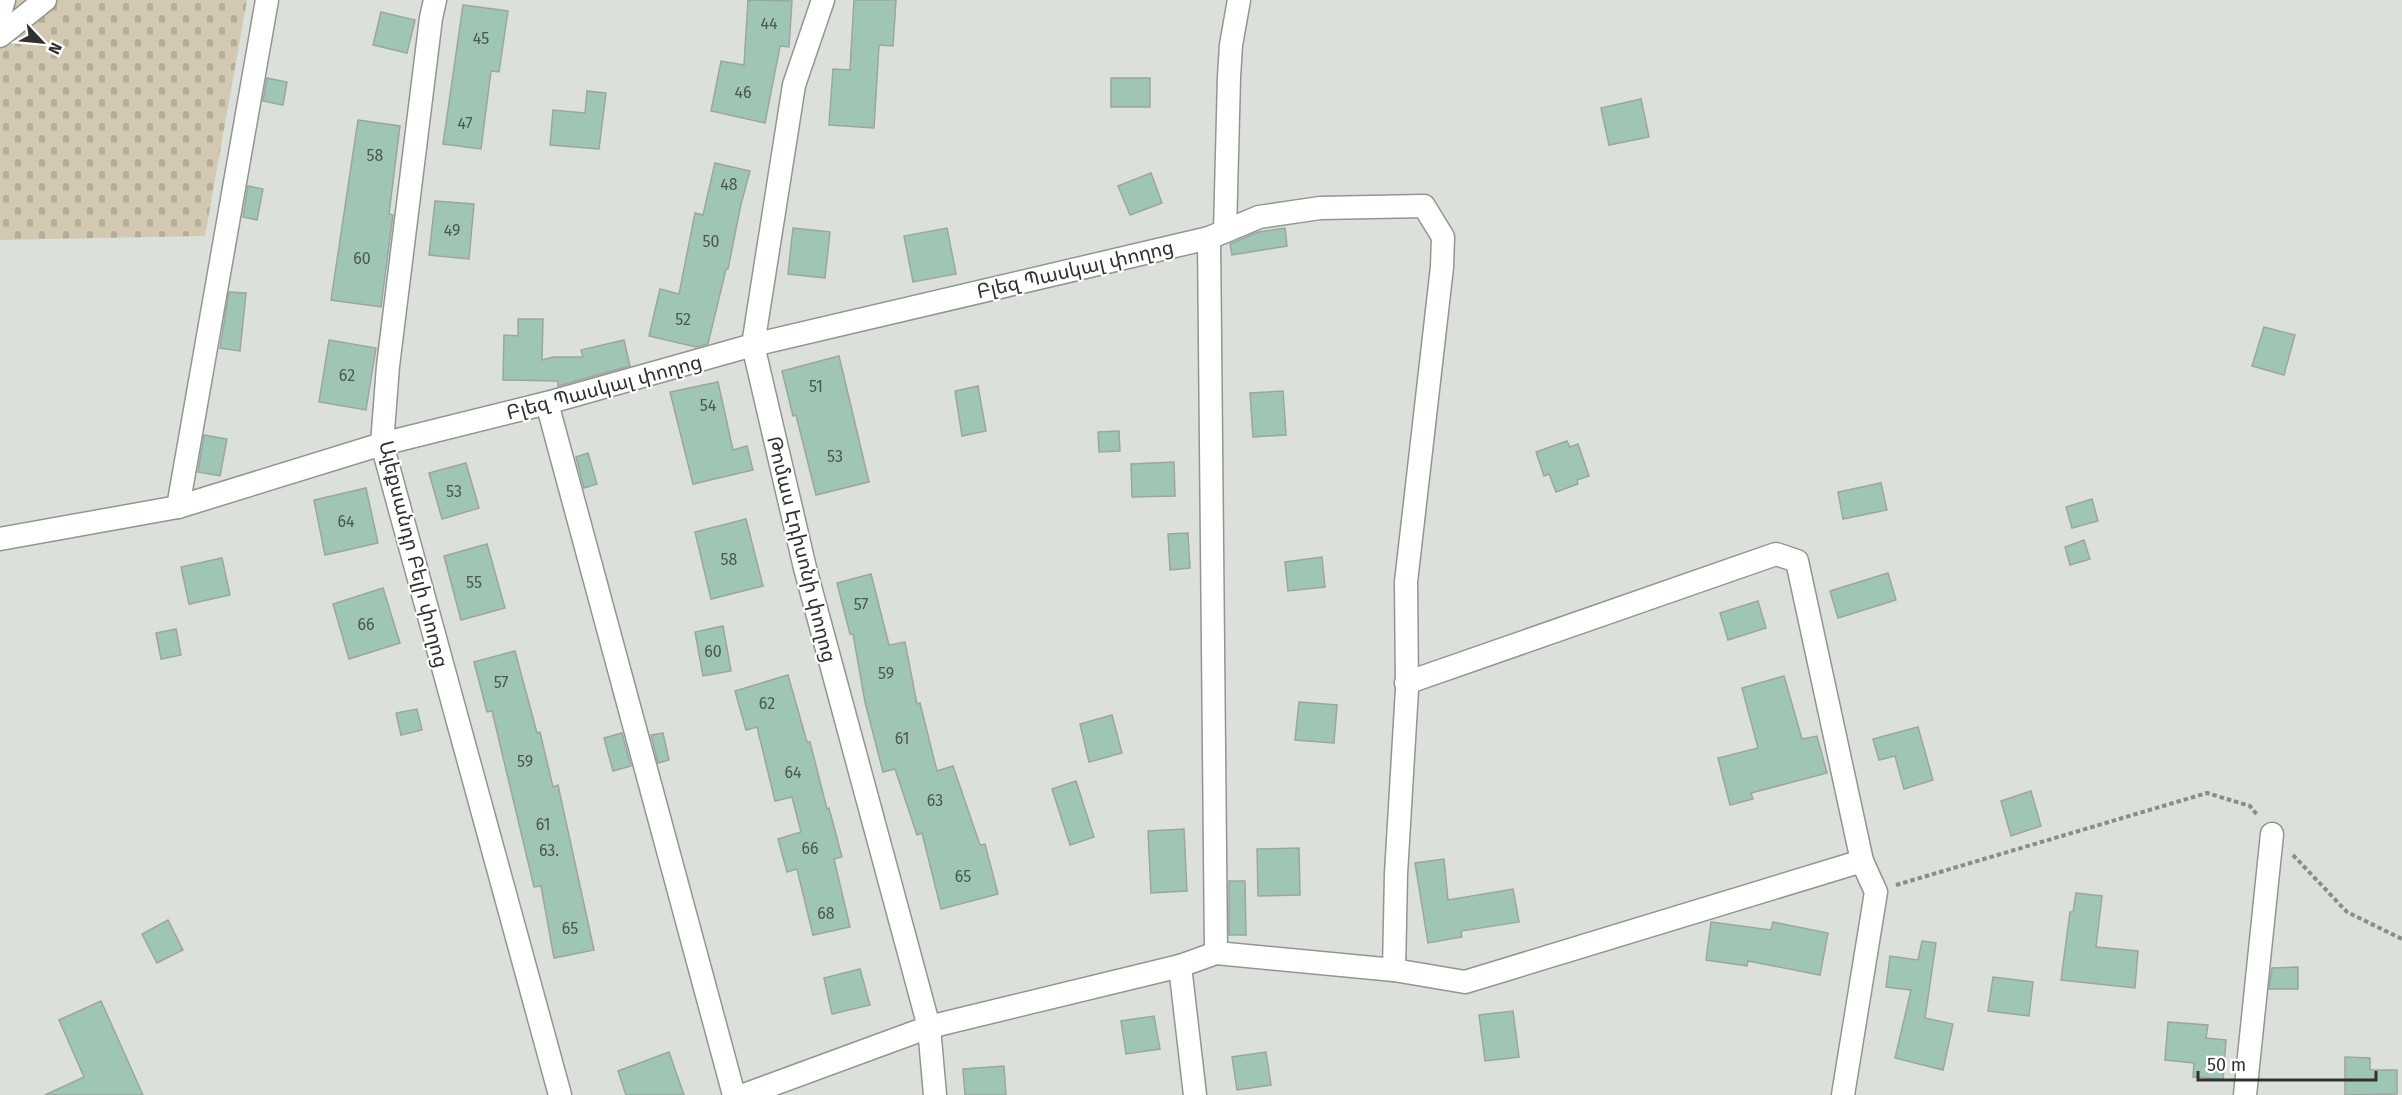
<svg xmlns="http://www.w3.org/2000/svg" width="2402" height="1095" viewBox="0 0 2402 1095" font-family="'Fira Sans','Noto Sans Armenian',sans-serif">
	<defs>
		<pattern id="cemetery-stones" width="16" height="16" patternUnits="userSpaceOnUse" patternTransform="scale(1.5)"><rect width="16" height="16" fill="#d3c8b1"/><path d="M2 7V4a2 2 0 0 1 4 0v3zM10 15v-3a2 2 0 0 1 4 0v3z" fill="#b5ac99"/></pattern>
	</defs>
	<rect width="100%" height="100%" fill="#dbe1da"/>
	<path fill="url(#cemetery-stones)" d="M 0,0 L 247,0 L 205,236 L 0,240 Z"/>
	<g fill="#9fc6b4" stroke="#9ca5a1" stroke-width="1.5">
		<path d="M 748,0 L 792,1 L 789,47 L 780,46 L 765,123 L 711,111 L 721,61 L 744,65 Z"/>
		<path d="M 854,0 L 896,0 L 893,46 L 879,45 L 874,128 L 829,125 L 833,69 L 850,70 Z"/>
		<path d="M 463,5 L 508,11 L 499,72 L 491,71 L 481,149 L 443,144 Z"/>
		<path d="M 381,12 L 415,20 L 407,53 L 373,45 Z"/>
		<path d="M 267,78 L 287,82 L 283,105 L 263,101 Z"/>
		<rect x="1111" y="78" width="39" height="29"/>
		<path d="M 587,91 L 606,93 L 599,149 L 550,145 L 553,110 L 585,113 Z"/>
		<path d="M 1641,99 L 1649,137 L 1609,145 L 1601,108 Z"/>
		<path d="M 358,120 L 400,126 L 389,214 L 393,215 L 381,307 L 331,300 Z"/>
		<path d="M 715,163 L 750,171 L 741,204 L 728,269 L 726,269 L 708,344 L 696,347 L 649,336 L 660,289 L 679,294 L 695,213 L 703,215 Z"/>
		<path d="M 1151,173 L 1162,203 L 1130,215 L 1118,186 Z"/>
		<path d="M 248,186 L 263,189 L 257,220 L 243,217 Z"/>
		<path d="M 435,201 L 474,204 L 469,259 L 429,255 Z"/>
		<path d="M 793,228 L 830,232 L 825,278 L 788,274 Z"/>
		<path d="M 947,228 L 956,274 L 913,282 L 904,236 Z"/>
		<path d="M 1285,228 L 1287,246 L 1232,255 L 1230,244 L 1258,232 Z"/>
		<path d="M 229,292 L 246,293 L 240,351 L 220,348 Z"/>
		<path d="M 518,319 L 543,319 L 542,360 L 553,357 L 583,357 L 581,350 L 624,340 L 630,366 L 558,386 L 558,381 L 503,380 L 504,335 L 518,336 Z"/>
		<path d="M 2264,327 L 2295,335 L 2284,375 L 2252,366 Z"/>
		<path d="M 329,340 L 376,348 L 366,410 L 319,402 Z"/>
		<path d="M 839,356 L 869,482 L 816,495 L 796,415 L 793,416 L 782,371 Z"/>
		<path d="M 718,382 L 733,450 L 747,446 L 753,470 L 693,484 L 670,392 Z"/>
		<path d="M 978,386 L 986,431 L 962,436 L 955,391 Z"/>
		<path d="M 1283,391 L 1286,435 L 1253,437 L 1250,393 Z"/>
		<path d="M 1119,431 L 1120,451 L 1099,452 L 1098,432 Z"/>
		<path d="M 204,435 L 227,439 L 220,476 L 198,472 Z"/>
		<path d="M 1567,441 L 1570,447 L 1578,444 L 1589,476 L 1577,480 L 1578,484 L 1556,492 L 1549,474 L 1544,476 L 1536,452 Z"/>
		<path d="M 588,453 L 597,484 L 584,488 L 576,457 Z"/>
		<path d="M 1174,462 L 1175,496 L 1132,497 L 1131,464 Z"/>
		<path d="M 466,463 L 479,508 L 442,519 L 429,473 Z"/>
		<path d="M 1881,483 L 1887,510 L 1843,519 L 1838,492 Z"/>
		<path d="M 366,488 L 378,543 L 325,555 L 314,500 Z"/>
		<path d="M 2092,499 L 2098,521 L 2072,528 L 2066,507 Z"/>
		<path d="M 746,519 L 763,586 L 711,599 L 695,532 Z"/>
		<path d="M 1188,533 L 1190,568 L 1170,570 L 1168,534 Z"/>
		<path d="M 2084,540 L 2090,559 L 2070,565 L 2065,547 Z"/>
		<path d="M 487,544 L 505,608 L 461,620 L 444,556 Z"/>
		<path d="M 1322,557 L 1325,587 L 1288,591 L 1285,562 Z"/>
		<path d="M 222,558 L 230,595 L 189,604 L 181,567 Z"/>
		<path d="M 1888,573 L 1896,600 L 1838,618 L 1830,591 Z"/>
		<path d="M 871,574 L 889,645 L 905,642 L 917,704 L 920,703 L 937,771 L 953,766 L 980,845 L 985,844 L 998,894 L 941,909 L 922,833 L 917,835 L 895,769 L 883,772 L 865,702 L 853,634 L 850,634 L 837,583 Z"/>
		<path d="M 383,588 L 400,643 L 349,659 L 333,604 Z"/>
		<path d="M 1758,601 L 1766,628 L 1728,640 L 1720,613 Z"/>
		<path d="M 723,626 L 731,671 L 703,676 L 695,632 Z"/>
		<path d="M 176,629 L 181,655 L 161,659 L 156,633 Z"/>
		<path d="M 515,651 L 537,733 L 540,732 L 553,787 L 558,785 L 594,950 L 554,958 L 541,886 L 534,887 L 492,711 L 487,712 L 474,662 Z"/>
		<path d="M 788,675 L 807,742 L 810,742 L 827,809 L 829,808 L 842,857 L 834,859 L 850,927 L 813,935 L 797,869 L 787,872 L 778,839 L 801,832 L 792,797 L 775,801 L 757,727 L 746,730 L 735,691 Z"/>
		<path d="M 1784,676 L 1802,739 L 1817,736 L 1827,773 L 1751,793 L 1753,799 L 1730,805 L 1718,758 L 1758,748 L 1742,688 Z"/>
		<path d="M 1299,702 L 1337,705 L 1334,743 L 1295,740 Z"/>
		<path d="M 417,709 L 422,730 L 401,735 L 396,713 Z"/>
		<path d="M 1112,715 L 1122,753 L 1089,762 L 1080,724 Z"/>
		<path d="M 1918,727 L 1933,780 L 1904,789 L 1895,756 L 1879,760 L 1873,739 Z"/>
		<path d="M 622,733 L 631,766 L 613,771 L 604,738 Z"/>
		<path d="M 663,733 L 669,760 L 658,763 L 651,735 Z"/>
		<path d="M 1076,781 L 1094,837 L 1070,845 L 1052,789 Z"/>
		<path d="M 2031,791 L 2041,826 L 2011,836 L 2001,801 Z"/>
		<path d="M 1184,829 L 1187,891 L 1151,893 L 1148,831 Z"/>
		<path d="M 1299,848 L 1300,895 L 1258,896 L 1257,849 Z"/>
		<path d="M 1444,859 L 1448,900 L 1513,889 L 1519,922 L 1461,931 L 1462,937 L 1428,943 L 1415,863 Z"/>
		<path d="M 1229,881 L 1245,881 L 1246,935 L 1229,935 Z"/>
		<path d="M 2076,893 L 2102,896 L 2096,947 L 2138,951 L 2135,988 L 2061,980 L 2070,912 L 2073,912 Z"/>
		<path d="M 168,920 L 183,950 L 157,963 L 142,934 Z"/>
		<path d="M 1711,922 L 1771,930 L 1773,922 L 1828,933 L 1820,975 L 1748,961 L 1747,966 L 1706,960 Z"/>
		<path d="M 1922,941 L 1936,943 L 1925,1018 L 1953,1024 L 1943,1070 L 1895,1058 L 1911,990 L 1886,987 L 1890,956 L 1918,960 Z"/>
		<path d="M 2298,967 L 2298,989 L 2269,989 L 2272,968 Z"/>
		<path d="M 860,969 L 870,1005 L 832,1014 L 824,978 Z"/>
		<path d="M 1993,977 L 2033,982 L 2029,1016 L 1988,1011 Z"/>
		<path d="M 101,1001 L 143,1095 L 45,1095 L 84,1077 L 59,1020 Z"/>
		<path d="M 1513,1011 L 1519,1057 L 1485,1061 L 1479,1015 Z"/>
		<path d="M 1154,1016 L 1160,1049 L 1126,1054 L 1121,1021 Z"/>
		<path d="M 2168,1022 L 2208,1025 L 2206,1038 L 2226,1040 L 2223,1079 L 2193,1077 L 2194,1063 L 2165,1060 Z"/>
		<path d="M 669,1052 L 684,1095 L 626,1095 L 618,1071 Z"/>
		<path d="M 1266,1052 L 1271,1085 L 1237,1090 L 1232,1057 Z"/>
		<path d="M 2345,1057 L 2370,1058 L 2370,1070 L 2397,1070 L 2397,1094 L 2345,1095 Z"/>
		<path d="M 1004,1066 L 1006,1095 L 965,1095 L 963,1069 Z"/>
	</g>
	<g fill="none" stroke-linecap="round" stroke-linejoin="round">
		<defs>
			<g id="minor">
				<path d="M 435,0 L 431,18 L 388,366 L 382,444 L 560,1095"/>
				<path d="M 823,0 L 794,85 L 753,345 L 805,568 L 929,1027 L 935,1095"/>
				<path d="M 0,14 L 4,0"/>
				<path d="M 0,36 L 45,0"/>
				<path d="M 1225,231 L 1229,77 L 1231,45 L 1239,0"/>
				<path d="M 1209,238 L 1216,953"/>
				<path d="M 547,403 L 734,1095"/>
				<path d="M 178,507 L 267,0"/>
				<path d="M 0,539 L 178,507 L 382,444 L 547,403 L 753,345 L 1209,238 L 1259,217 L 1320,208 L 1424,206 L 1443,237 L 1442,267 L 1406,582 L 1407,689 L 1396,874 L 1394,970"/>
				<path d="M 1406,683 L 1776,554 L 1797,561 L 1862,861"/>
				<path d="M 1180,966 L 1195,1095"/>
				<path d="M 744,1095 L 929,1027 L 1180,966 L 1216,953 L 1394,970 L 1465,982 L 1862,861 L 1876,892 L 1843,1095"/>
				<path d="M 2245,1095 L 2272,834"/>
			</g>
		</defs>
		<use href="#minor" stroke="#91968f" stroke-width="25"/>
		<g stroke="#888d87" stroke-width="4" stroke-dasharray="4.5 3" stroke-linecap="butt">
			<path d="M 2293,855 L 2347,912 L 2402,939"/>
			<path d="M 1896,885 L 2207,793 L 2250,806 L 2258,816"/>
		</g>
		<use href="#minor" stroke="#fff" stroke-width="22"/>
	</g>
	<g text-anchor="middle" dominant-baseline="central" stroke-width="4.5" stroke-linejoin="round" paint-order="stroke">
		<g font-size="16" fill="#4c5750">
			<text x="769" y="23">44</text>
			<text x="481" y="38">45</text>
			<text x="743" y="92">46</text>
			<text x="465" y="123">47</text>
			<text x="375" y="155">58</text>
			<text x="729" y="184">48</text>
			<text x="452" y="230">49</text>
			<text x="711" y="241">50</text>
			<text x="362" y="258">60</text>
			<text x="683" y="319">52</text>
			<text x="347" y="375">62</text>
			<text x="816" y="386">51</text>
			<text x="708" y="405">54</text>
			<text x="835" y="456">53</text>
			<text x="454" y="491">53</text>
			<text x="346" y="521">64</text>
			<text x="729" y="559">58</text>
			<text x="474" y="582">55</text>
			<text x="861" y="604">57</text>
			<text x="366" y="624">66</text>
			<text x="713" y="651">60</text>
			<text x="886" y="673">59</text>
			<text x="501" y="682">57</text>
			<text x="767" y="703">62</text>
			<text x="902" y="738">61</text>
			<text x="525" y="761">59</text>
			<text x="793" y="772">64</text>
			<text x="935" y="800">63</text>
			<text x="543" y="824">61</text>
			<text x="810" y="848">66</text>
			<text x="549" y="850">63.</text>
			<text x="963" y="876">65</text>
			<text x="826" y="913">68</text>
			<text x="570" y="928">65</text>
		</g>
		<g font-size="20" fill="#30322f" stroke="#fff">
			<text transform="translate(1075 269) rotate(-13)">Բլեզ Պասկալ փողոց</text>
			<text transform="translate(604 387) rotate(-15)">Բլեզ Պասկալ փողոց</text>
			<text transform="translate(802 549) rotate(76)">Թոմաս Էդիսոնի փողոց</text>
			<text transform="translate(414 554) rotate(76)">Ալեքսանդր Բելի փողոց</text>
		</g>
	</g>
	<g transform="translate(42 42) rotate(116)" stroke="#ffffff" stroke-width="4.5" paint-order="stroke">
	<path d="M0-4.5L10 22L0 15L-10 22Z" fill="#30322f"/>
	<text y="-9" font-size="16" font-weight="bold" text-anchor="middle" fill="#30322f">N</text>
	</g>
	<path d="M2198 1071v9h178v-9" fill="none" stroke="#30322f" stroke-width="3"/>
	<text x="2207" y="1071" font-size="18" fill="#30322f" stroke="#ffffff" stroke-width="4.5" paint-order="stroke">50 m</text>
</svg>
